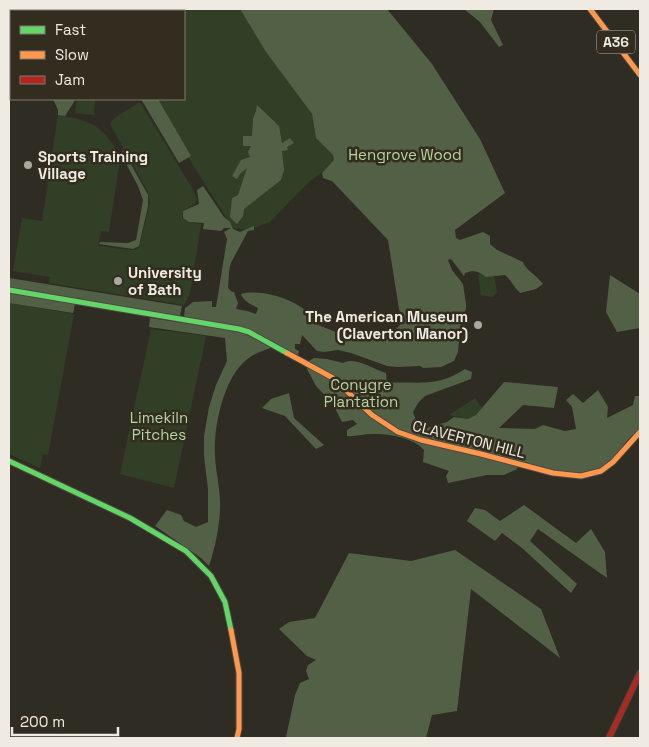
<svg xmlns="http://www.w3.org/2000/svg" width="649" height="747" viewBox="0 0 649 747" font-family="'Space Grotesk',sans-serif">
	<rect width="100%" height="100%" fill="#2f2c24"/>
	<g fill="#323f27">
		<path d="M 94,9 L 240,9 L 266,52 L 312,114 L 316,138 L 333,155 L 334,160 L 326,169 L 309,182 L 270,222 L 249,230 L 233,228 L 151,99 L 184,99 L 184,11 L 95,11 Z"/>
		<path d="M 77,99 L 95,99 L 94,115 L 75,113 Z"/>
		<path d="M 140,102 L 193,190 L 197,199 L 195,204 L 183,211 L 182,218 L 189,222 L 201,224 L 190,294 L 184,305 L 49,283 L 50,277 L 13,271 L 22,218 L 42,221 L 58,115 L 79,119 L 94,125 L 105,134 L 115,147 L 120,162 L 119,166 L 109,232 L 101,231 L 98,246 L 131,250 L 136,250 L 139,248 L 150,202 L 147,190 L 110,124 L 114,118 Z"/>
		<path d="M 489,271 L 494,276 L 497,292 L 492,297 L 481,295 L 478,275 L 481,273 Z"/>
		<path d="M 9,303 L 74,314 L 48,455 L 43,454 L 40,468 L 9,454 Z"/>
		<path d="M 151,329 L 206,336 L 174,488 L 120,474 Z"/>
		<path d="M 475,398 L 482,408 L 476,415 L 468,419 L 449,415 Z"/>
	</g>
	<g fill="#526045">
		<path d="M 240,9 L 387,9 L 432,64 L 480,139 L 505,193 L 455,230 L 456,238 L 460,240 L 483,232 L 490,236 L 490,244 L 497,250 L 523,262 C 525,269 538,277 543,284 L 536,289 L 520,293 C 514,287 511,280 505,275 L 486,277 C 478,271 474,270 465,273 L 464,276 L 451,259 L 448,260 L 452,270 L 463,284 L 466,304 L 466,309 L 461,320 L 458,352 L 454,361 L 441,367 L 423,368 L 420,366 L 398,367 L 387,366 L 351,353 L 338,350 L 324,352 L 317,351 L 302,335 L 300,344 L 295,344 L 295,349 L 299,351 L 298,355 L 286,350 L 239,327 L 184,317 L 185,308 L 193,302 L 212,301 L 212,307 L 216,307 L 227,239 L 224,232 L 231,228 L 224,228 L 221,231 L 203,229 L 204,223 L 189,222 L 183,218 L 183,211 L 199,204 L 197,190 L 203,186 L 224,217 L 230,222 L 233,229 L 240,232 L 254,226 L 254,230 L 248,231 C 243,240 238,250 233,259 C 228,266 229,279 228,288 L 232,292 L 234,292 L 238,303 L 236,309 L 247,311 L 256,314 L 258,308 C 252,305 243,301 241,294 C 264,288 307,302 316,324 C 346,336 380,353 403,321 L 399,309 L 388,240 L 332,181 L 323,178 L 322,173 L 334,160 L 333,155 L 316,138 L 312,114 L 266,52 Z"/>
		<path d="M 464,9 L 494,9 L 491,20 L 503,45 L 499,47 L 480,22 Z"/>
		<path d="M 53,99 L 74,99 L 74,102 L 65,116 L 58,115 L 58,110 Z"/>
		<path d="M 141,99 L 158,99 L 191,156 L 179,163 Z"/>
		<path d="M 257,105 L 279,126 L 282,143 L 290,138 L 294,143 L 287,147 L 288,150 L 282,151 L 284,170 L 281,180 L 244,209 L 243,216 L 237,224 L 230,217 L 232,198 L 238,195 L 247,168 L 240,174 L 237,179 L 232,176 L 241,160 L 250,157 L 248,152 L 251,146 L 243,146 L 243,136 L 252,136 L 253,119 L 256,111 Z"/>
		<path d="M 123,150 L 148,195 L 148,206 L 139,246 L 133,249 L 99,244 L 100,242 L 128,243 L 136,240 L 143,200 L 138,186 L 121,154 Z"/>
		<path d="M 610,275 L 640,294 L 640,328 L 617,332 L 606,312 Z"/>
		<path d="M 9,278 L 182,306 L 180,316 L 9,287 Z"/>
		<path d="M 9,293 L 75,304 L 73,313 L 9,303 Z"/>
		<path d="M 150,318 L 238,331 L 273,347 C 263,351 251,354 243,363 C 223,382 213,429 215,456 C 216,474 221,492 220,510 C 219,529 215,548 209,566 L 201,558 L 155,526 L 167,510 L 181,515 L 184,521 L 196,527 L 208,522 L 208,489 L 204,456 L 204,436 L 209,407 L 216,385 L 227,361 L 225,338 L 149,327 Z"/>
		<path d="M 314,358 L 327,359 L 343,363 C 356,356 372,369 386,373 L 387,383 C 419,381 436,388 465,369 L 472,372 L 471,379 L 425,396 L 418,403 L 413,412 L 418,426 L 424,429 L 447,422 L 454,417 L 468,419 L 476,415 L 504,382 L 558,387 L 554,408 L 523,405 L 499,428 L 535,429 L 543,425 L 565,431 L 576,429 L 572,407 L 566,400 L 573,394 L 583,403 L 598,390 L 608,407 L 607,418 L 633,405 L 635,396 L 640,396 L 640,430 C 627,437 621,450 611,461 C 587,486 547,469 519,462 L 517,469 L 504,475 L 487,475 L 448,483 L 446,476 L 449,471 L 423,462 L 424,450 C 415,438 387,433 372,434 C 363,434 356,437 347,436 L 347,430 L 357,424 L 353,420 L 342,422 L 333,404 L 316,386 L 307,369 L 309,361 Z"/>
		<path d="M 289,393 L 294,418 L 324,445 L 316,449 L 285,416 L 262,408 L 271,399 Z"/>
		<path d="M 524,505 L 576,543 L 591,529 L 605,552 L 607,578 L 538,529 L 530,541 L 577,584 L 571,593 L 522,548 L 502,533 L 495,541 L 467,521 L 475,508 L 485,510 L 500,521 Z"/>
		<path d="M 455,550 L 541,609 L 560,658 L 471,589 L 457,711 L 432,715 L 426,738 L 289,738 L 286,737 L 295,695 L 300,683 L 309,679 L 306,671 L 308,665 L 316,660 L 307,656 L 279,629 L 289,622 L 315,618 L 349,553 L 411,561 Z"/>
	</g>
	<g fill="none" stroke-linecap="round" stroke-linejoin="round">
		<defs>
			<g id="fast">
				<path d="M 9,290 L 239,329 L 249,332 L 287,353"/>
				<path d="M 9,461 L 130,518 L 186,551 L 211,576 L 225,602 L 231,630"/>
			</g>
			<g id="slow">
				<path d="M 590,9 L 640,75"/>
				<path d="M 287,353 L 333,378 L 372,415 L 398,432 L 421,440 L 481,454 L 553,473 L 581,476 L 601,471 L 613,462 L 640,432"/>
				<path d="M 231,630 L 239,673 L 239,729 L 237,738"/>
			</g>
			<path id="jam" d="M 609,738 L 640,673"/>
		</defs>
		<use href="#fast" stroke="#4d4a43" stroke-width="7"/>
		<use href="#slow" stroke="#4d4a43" stroke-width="7"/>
		<use href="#jam" stroke="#4d4a43" stroke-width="7"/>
		<use href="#fast" stroke="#63d668" stroke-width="5"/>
		<use href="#slow" stroke="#ff974d" stroke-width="5"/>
		<use href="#jam" stroke="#b3261e" stroke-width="5"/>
	</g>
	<g fill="#aca8a0" stroke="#332d20" stroke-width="2">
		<circle cx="28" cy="165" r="5"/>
		<circle cx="118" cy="281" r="5"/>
		<circle cx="478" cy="325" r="5"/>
	</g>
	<g text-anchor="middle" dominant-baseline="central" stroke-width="5" stroke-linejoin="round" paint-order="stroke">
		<rect fill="#332d20" stroke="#b7b2a8" stroke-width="1" x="597" y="30.5" width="38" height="23" rx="4"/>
		<g font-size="14" font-weight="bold" fill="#efebe2">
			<text x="616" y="42">A36</text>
		</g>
		<g font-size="15" fill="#b6d5a0" stroke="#332d20">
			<text x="405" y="154">Hengrove Wood</text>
			<text x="361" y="384">Conygre<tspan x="361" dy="17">Plantation</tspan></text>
			<text x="159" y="417">Limekiln<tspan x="159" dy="17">Pitches</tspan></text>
		</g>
		<g font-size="15" font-weight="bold" fill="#efebe2" stroke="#332d20" text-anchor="start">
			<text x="38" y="156">Sports Training<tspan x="38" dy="17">Village</tspan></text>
			<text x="128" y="272">University<tspan x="128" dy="17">of Bath</tspan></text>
			<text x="468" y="316" text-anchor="end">The American Museum<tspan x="468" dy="17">(Claverton Manor)</tspan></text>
		</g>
		<g font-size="15" fill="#efebe2" stroke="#332d20">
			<text transform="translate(469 439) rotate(14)">CLAVERTON HILL</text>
		</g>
	</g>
	<rect width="649" height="747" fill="none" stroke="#efebe2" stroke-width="20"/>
	<rect x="10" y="10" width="175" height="90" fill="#332d20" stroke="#7e796e"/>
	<rect x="20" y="26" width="25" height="8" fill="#63d668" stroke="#7e796e"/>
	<text x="55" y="35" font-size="15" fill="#efebe2">Fast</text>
	<rect x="20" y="51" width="25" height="8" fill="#ff974d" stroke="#7e796e"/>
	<text x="55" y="60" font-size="15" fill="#efebe2">Slow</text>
	<rect x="20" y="76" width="25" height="8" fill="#b3261e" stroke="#7e796e"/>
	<text x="55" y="85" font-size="15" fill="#efebe2">Jam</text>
	<path d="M12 727v8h106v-8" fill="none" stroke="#efebe2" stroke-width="2.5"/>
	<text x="20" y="727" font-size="15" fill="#efebe2" stroke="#332d20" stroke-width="4" paint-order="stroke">200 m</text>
</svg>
